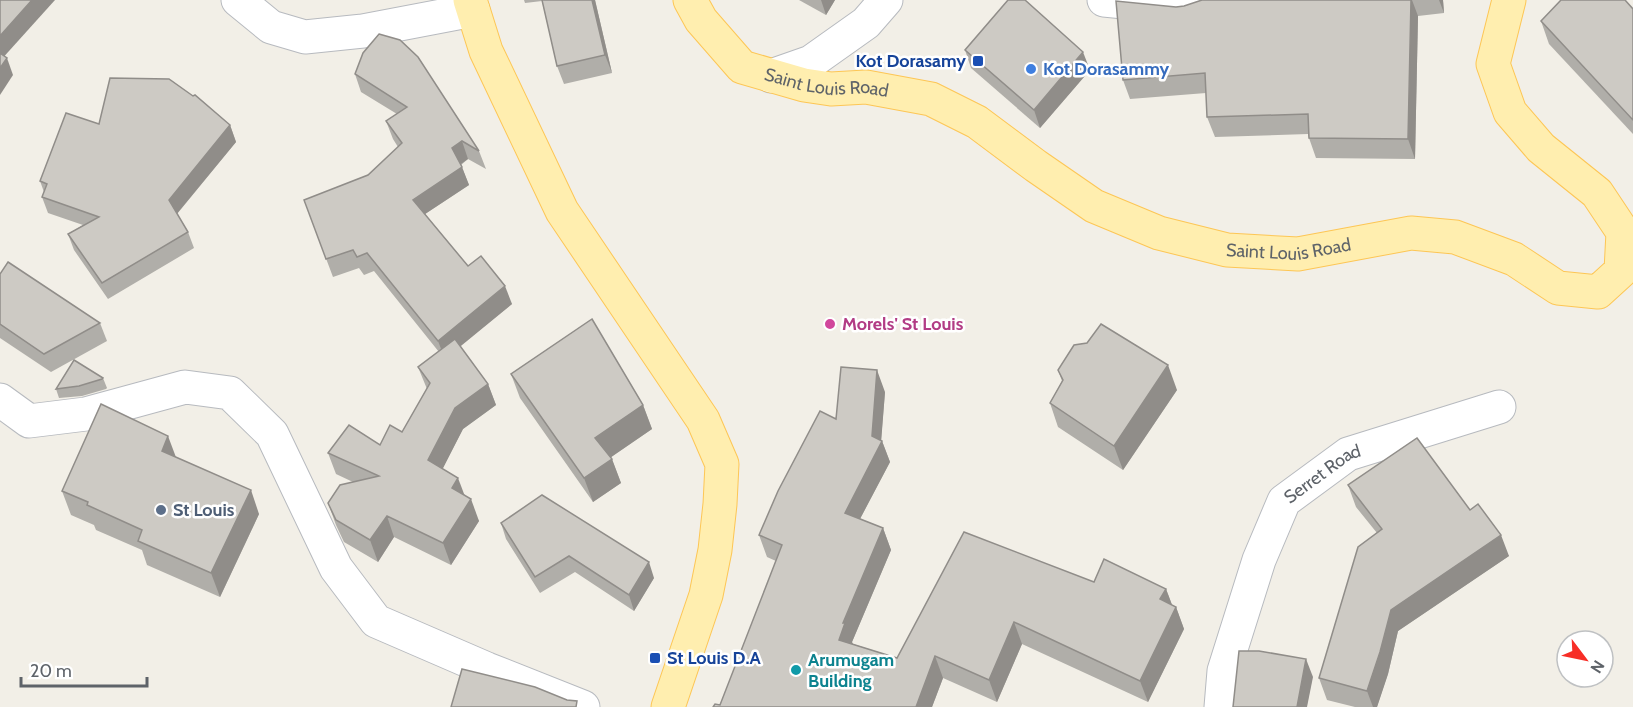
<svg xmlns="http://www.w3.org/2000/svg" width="1633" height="707" viewBox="0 0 1633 707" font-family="Cabin,sans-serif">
	<rect width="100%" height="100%" fill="#f2efe7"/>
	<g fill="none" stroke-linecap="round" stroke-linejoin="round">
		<defs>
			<g id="minor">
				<path d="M 238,0 L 271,27 L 305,37 L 363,31 L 473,10"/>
				<path d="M 1104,0 L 1185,8 L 1209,0"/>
				<path d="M 771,76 L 811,62 L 866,23 L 886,0"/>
				<path d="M 0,400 L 29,421 L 86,414 L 185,387 L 230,393 L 272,434 L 336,568 L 376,621 L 487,669 L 583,707"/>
				<path id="s1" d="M 1221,707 L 1224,671 L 1259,560 L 1284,501 L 1348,454 L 1499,407"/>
			</g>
			<g id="major">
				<path d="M 470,0 L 486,51 L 562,211 L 703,420 L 722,464 L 720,504 L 715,550 L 706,595 L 668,707"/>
				<path id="s2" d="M 690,0 L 701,20 L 742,67 L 804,85 L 831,89 L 866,87 L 931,99 L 977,122 L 1036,166 L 1094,206 L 1159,233 L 1227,250 L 1298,254 L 1411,233 L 1455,237 L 1514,259 L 1558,288 L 1598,292 L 1621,271 L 1623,232 L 1597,193 L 1541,148 L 1510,112 L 1493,64 L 1509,0"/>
			</g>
		</defs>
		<use href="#minor" stroke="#b7babf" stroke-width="35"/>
		<use href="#major" stroke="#fdc655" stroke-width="35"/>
		<use href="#minor" stroke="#fff" stroke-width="33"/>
		<use href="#major" stroke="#ffeeaf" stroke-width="33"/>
	</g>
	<g fill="#b0aea9">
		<path d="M 524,0 L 595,0 L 612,73 L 564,84 L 557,66 L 542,1 L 525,3 Z"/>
		<path d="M 799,0 L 835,0 L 826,15 Z"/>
		<path d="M 1202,0 L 1443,0 L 1444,13 L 1418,16 L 1415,159 L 1316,158 L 1309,138 L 1308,134 L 1215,137 L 1207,117 L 1206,93 L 1130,99 L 1123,80 L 1176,7 L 1184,6 Z"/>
		<path d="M 1633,9 L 1633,134 L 1549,44 L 1541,21 Z"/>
		<path d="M 965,50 L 1090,70 L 1040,128 L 971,68 Z"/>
		<path d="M 355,74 L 479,151 L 486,169 L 468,159 L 461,165 L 469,185 L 425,214 L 468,266 L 512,304 L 460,346 L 488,384 L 496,405 L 463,429 L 442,469 L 464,495 L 479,521 L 451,565 L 394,537 L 378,562 L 344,542 L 336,525 L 328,503 L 353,482 L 336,474 L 328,453 L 380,445 L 402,432 L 427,389 L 418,367 L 439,352 L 374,271 L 364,275 L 359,268 L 333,277 L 304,200 L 368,175 L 398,147 L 393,139 L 386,121 L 397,114 L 361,92 Z"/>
		<path d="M 99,124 L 230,125 L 236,142 L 177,214 L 188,232 L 194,248 L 108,299 L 74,250 L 68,234 L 83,225 L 48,213 L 42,197 L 44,192 L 40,181 Z"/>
		<path d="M 0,274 L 100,323 L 107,341 L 51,372 L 0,338 Z"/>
		<path d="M 1058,370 L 1177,390 L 1123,470 L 1058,427 L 1050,403 L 1062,381 Z"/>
		<path d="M 511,374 L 643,405 L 652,429 L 611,457 L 621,483 L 593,502 L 520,398 Z"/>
		<path d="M 103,378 L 107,388 L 106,389 L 82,396 L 59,398 L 56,389 Z"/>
		<path d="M 885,392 L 881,440 L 882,441 L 890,462 L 860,519 L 883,528 L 891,550 L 852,642 L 853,644 L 897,658 L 1094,582 L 1166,589 L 1172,605 L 1176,607 L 1184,629 L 1148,702 L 1022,644 L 997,702 L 943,678 L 932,707 L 713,707 L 720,705 L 776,561 L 767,557 L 759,535 Z"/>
		<path d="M 176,457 L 259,514 L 220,597 L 147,565 L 142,550 L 96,530 L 94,525 L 71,515 L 62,491 Z"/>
		<path d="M 1348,485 L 1470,510 L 1509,556 L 1398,631 L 1388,674 L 1377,707 L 1355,707 L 1327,700 L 1319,678 L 1377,533 L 1356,507 Z"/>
		<path d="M 501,523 L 654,578 L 634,611 L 575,572 L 540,593 L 506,539 Z"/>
	</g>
	<g fill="#908d89">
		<path d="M 32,0 L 55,0 L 0,61 L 0,36 Z"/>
		<path d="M 592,0 L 595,0 L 612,73 L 605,55 Z"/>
		<path d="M 821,0 L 835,0 L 826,15 Z"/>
		<path d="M 1411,0 L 1412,0 L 1418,16 L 1415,159 L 1408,139 Z"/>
		<path d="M 1439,0 L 1443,0 L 1444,13 Z"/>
		<path d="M 1083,52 L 1090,70 L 1040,128 L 1034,110 Z"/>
		<path d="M 7,58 L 13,75 L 0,95 L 0,68 Z"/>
		<path d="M 230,125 L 236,142 L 175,216 L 169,200 Z"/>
		<path d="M 462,141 L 468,159 L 458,166 L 452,148 Z"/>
		<path d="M 462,167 L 469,185 L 419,218 L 413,200 Z"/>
		<path d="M 505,286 L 512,304 L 445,359 L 438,341 Z"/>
		<path d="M 1168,365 L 1177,390 L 1123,470 L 1114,446 Z"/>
		<path d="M 877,370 L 885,392 L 881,443 L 882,441 L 890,462 L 852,534 L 845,513 Z"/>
		<path d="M 488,384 L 496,405 L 463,429 L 436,482 L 428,460 L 455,408 Z"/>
		<path d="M 643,405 L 652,429 L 604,462 L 595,438 Z"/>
		<path d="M 168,436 L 177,460 L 162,451 Z"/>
		<path d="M 612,459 L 621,483 L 593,502 L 584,478 Z"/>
		<path d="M 458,478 L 466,499 L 452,488 Z"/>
		<path d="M 251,490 L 259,514 L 220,597 L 211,573 Z"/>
		<path d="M 471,499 L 479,521 L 451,565 L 443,543 Z"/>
		<path d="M 387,516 L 394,537 L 378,562 L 370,540 Z"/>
		<path d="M 883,528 L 891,550 L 852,642 L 853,645 L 839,640 L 843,623 Z"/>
		<path d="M 1501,535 L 1509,556 L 1398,631 L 1388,674 L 1377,707 L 1373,707 L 1367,691 L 1391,610 Z"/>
		<path d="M 649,562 L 654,578 L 634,611 L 629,595 Z"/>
		<path d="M 1166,589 L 1174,610 L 1160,599 Z"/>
		<path d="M 1176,607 L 1184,629 L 1148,702 L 1140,681 Z"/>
		<path d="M 1014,622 L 1022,644 L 997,702 L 989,680 Z"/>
		<path d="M 935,656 L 943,678 L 932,707 L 916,707 Z"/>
		<path d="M 1306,659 L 1313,677 L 1307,707 L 1297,707 Z"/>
	</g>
	<g fill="#cdcac4" stroke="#908d89" stroke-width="1.5">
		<path d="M 0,0 L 32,0 L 0,36 Z"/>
		<path d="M 542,0 L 592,0 L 605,55 L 557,66 Z"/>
		<path d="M 1008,0 L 1025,0 L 1083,52 L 1034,110 L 965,50 Z"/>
		<path d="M 1202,0 L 1411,0 L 1408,139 L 1309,138 L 1308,114 L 1207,117 L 1205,73 L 1123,80 L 1116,1 L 1176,7 L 1184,6 Z"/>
		<path d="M 1561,0 L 1625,0 L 1633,9 L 1633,120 L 1541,21 Z"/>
		<path d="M 379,34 L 400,40 L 418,57 L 479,151 L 462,141 L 452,148 L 462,167 L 413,200 L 468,266 L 481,256 L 505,286 L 438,341 L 367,253 L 357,257 L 353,250 L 326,259 L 304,200 L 368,175 L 402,143 L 386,121 L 407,107 L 355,74 L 363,53 Z"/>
		<path d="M 0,53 L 7,58 L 0,68 Z"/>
		<path d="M 110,78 L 169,79 L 193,96 L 195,95 L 230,125 L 169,200 L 188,232 L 102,283 L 68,234 L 99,217 L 42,197 L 47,184 L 40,181 L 66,113 L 99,124 Z"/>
		<path d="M 8,262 L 100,323 L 44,354 L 0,324 L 0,274 Z"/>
		<path d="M 592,319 L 643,405 L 595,438 L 612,459 L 584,478 L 511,374 Z"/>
		<path d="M 1101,324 L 1168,365 L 1114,446 L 1050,403 L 1063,380 L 1058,370 L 1074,345 L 1087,343 Z"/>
		<path d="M 455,339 L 488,384 L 455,408 L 428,460 L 458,478 L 452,488 L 471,499 L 443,543 L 387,516 L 370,540 L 336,520 L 328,503 L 340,485 L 379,476 L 328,453 L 349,425 L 380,445 L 390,425 L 402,432 L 430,383 L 418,367 Z"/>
		<path d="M 74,360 L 103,378 L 102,379 L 79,386 L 56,389 Z"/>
		<path d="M 841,367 L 877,370 L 872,436 L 882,441 L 845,513 L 883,528 L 843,623 L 845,623 L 839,640 L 897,658 L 964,532 L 1094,582 L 1104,559 L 1166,589 L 1160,599 L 1176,607 L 1140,681 L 1014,622 L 989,680 L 935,656 L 916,707 L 713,707 L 715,704 L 720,705 L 782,545 L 759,535 L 778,491 L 820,411 L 836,419 Z"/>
		<path d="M 101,404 L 168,436 L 162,451 L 251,490 L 211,573 L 138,541 L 142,530 L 87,505 L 88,502 L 62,491 Z"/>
		<path d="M 1417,438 L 1470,510 L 1478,504 L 1501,535 L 1391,610 L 1380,652 L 1367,691 L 1319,678 L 1358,547 L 1382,529 L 1348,485 Z"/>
		<path d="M 542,495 L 649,562 L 629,595 L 569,556 L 535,577 L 501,523 Z"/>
		<path d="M 1239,651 L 1259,651 L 1306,659 L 1297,707 L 1233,707 Z"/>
		<path d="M 462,669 L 535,687 L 567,700 L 577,701 L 576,707 L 451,707 Z"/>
	</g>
	<g fill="#1a4fb4" stroke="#fff" stroke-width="2">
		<rect x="972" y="55" width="12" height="12" rx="3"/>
		<rect x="649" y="652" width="12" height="12" rx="3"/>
	</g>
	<circle fill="#3f7fe0" stroke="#fff" stroke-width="2" cx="1031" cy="69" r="6"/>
	<circle fill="#d1479c" stroke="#fff" stroke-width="2" cx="830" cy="324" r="6"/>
	<circle fill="#5c6f8a" stroke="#fff" stroke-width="2" cx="161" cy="510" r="6"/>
	<circle fill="#0f9aa8" stroke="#fff" stroke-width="2" cx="796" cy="670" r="6"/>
	<g text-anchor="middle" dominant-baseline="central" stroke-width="5" stroke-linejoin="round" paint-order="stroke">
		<g font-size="18" font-weight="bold" fill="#164399" stroke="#fff" text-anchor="end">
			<text x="966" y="61">Kot Dorasamy</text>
			<text x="667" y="658" text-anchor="start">St Louis D.A</text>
		</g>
		<g font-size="18" font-weight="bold" fill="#366cbe" stroke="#fff" text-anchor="start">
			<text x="1043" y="69">Kot Dorasammy</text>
		</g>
		<g font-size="18" fill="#5e6369" stroke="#fff">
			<text stroke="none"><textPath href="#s2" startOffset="172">Saint Louis Road</textPath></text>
			<text stroke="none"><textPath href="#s2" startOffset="676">Saint Louis Road</textPath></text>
			<text stroke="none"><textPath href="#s1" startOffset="264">Serret Road</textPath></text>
		</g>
		<g font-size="18" font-weight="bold" fill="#b23c85" stroke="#fff" text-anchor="start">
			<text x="842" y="324">Morels' St Louis</text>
		</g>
		<g font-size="18" font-weight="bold" fill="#4e5e75" stroke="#fff" text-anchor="start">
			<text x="173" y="510">St Louis</text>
		</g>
		<g font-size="18" font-weight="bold" fill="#0d838f" stroke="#fff" text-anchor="start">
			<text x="808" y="660">Arumugam<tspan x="808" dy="21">Building</tspan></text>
		</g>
	</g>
	<g transform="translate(1585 659) rotate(122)"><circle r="28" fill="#ffffff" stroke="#bfc1c3" stroke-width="1.5"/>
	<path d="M0-4.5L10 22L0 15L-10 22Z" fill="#f72e27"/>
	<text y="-9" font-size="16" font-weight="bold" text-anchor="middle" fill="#5e6369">N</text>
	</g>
	<path d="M21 677v9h126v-9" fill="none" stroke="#5e6369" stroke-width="3"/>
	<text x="30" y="677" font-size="18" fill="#5e6369" stroke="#ffffff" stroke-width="4.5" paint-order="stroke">20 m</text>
</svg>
